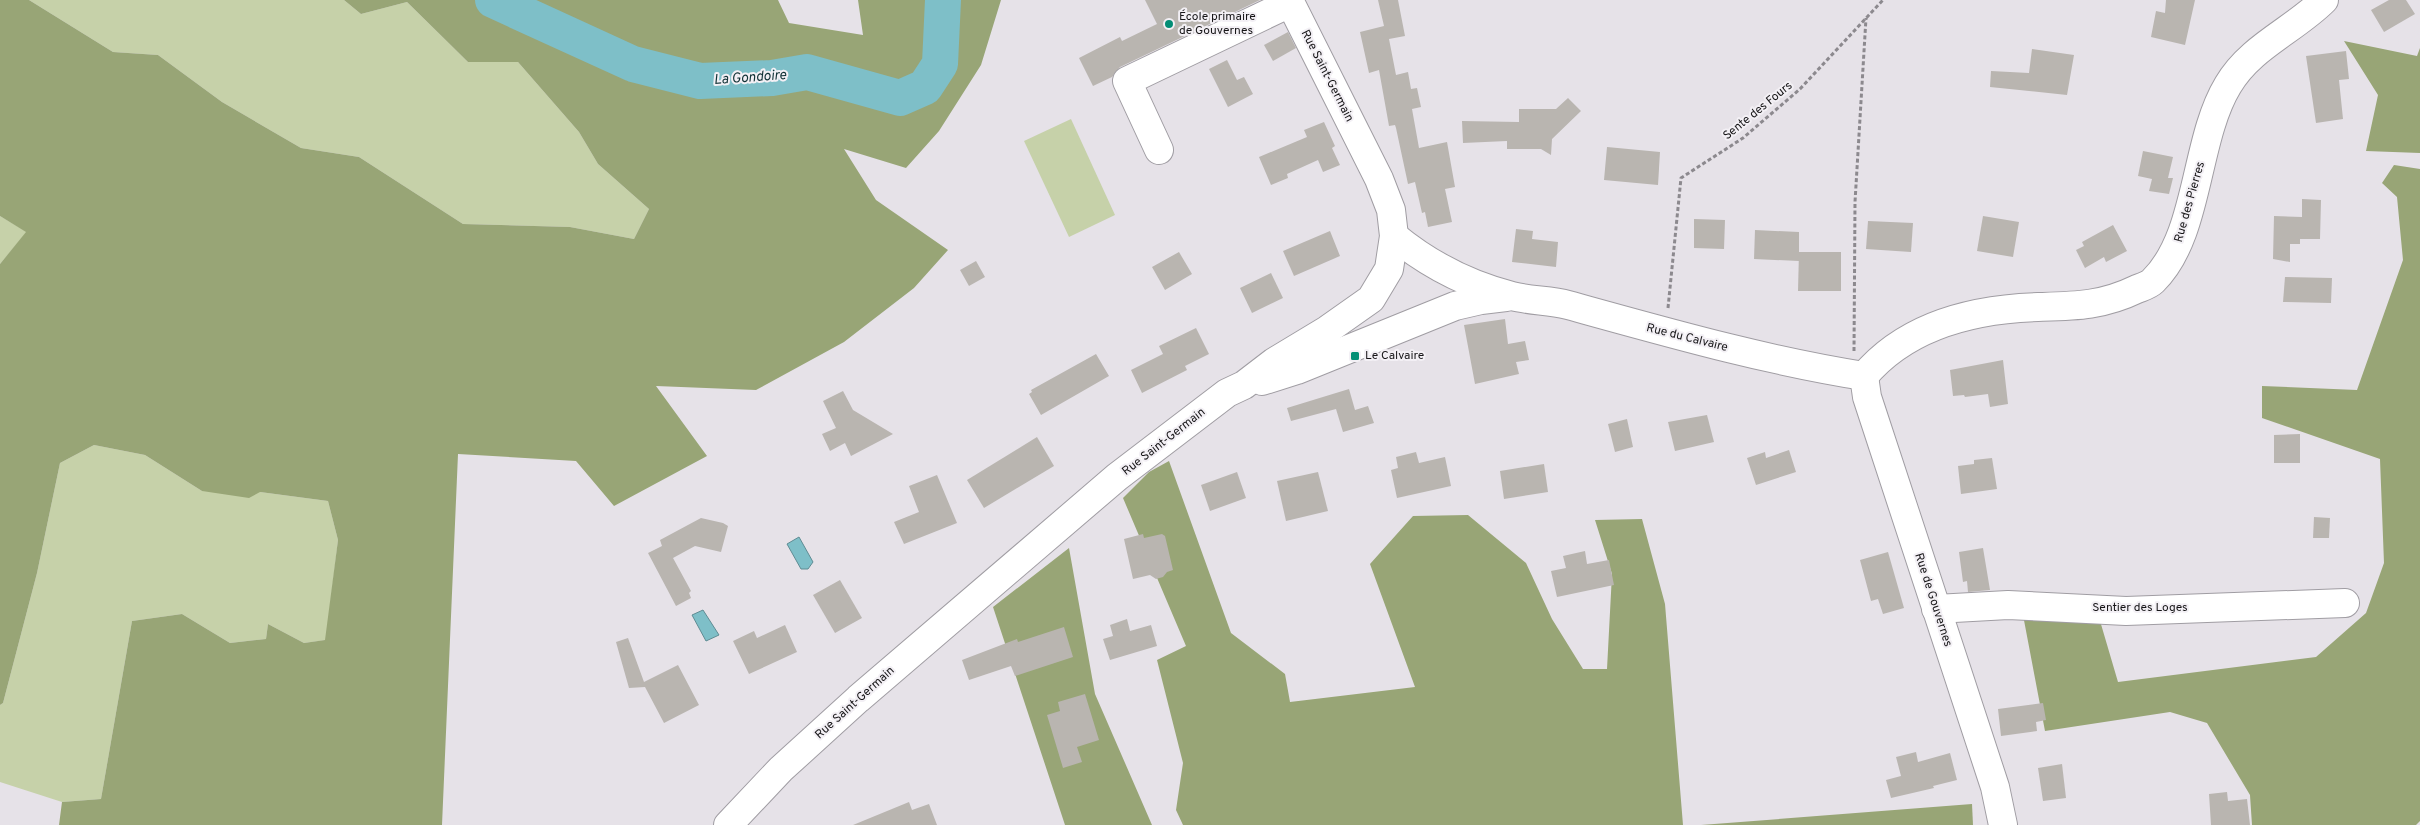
<svg xmlns="http://www.w3.org/2000/svg" width="2420" height="825" viewBox="0 0 2420 825" font-family="Overpass,sans-serif">
	<rect width="100%" height="100%" fill="#e6e2e8"/>
	<g fill="#c6d1a9">
		<path d="M 29,0 L 344,0 L 361,14 L 407,2 L 468,62 L 518,62 L 579,132 L 598,164 L 649,209 L 634,239 L 570,227 L 463,224 L 359,157 L 301,148 L 222,102 L 158,55 L 113,52 Z"/>
		<path d="M 1071,119 L 1115,215 L 1069,237 L 1024,141 Z"/>
		<path d="M 0,216 L 27,232 L 0,264 Z"/>
		<path d="M 94,445 L 145,455 L 202,491 L 260,492 L 328,501 L 338,540 L 326,640 L 304,643 L 268,624 L 266,639 L 230,643 L 182,614 L 132,621 L 101,799 L 62,802 L 0,782 L 0,705 L 3,703 L 37,573 L 60,463 Z"/>
	</g>
	<g fill="#98a576">
		<path d="M 0,0 L 29,0 L 113,52 L 158,55 L 222,102 L 301,148 L 359,157 L 463,224 L 570,227 L 634,239 L 649,209 L 598,164 L 579,132 L 518,62 L 468,62 L 407,2 L 361,14 L 344,0 L 778,0 L 789,23 L 863,35 L 858,0 L 1001,0 L 981,65 L 939,131 L 906,168 L 844,149 L 876,200 L 948,250 L 914,288 L 844,342 L 756,390 L 656,386 L 707,456 L 614,506 L 576,461 L 458,454 L 442,825 L 59,825 L 62,802 L 101,799 L 132,621 L 182,614 L 230,643 L 266,639 L 268,624 L 304,643 L 325,640 L 338,540 L 328,501 L 260,492 L 249,498 L 202,491 L 145,455 L 94,445 L 60,463 L 37,573 L 3,703 L 0,705 L 0,264 L 26,232 L 0,216 Z"/>
		<path d="M 2344,41 L 2417,56 L 2420,48 L 2420,153 L 2366,151 L 2378,95 Z"/>
		<path d="M 2394,165 L 2420,169 L 2420,821 L 2416,825 L 2252,825 L 2250,795 L 2207,723 L 2170,712 L 2045,731 L 2023,615 L 2098,614 L 2118,682 L 2316,657 L 2366,613 L 2384,563 L 2380,459 L 2262,418 L 2262,386 L 2357,390 L 2403,260 L 2397,197 L 2382,183 Z"/>
		<path d="M 1169,461 L 1231,633 L 1285,674 L 1290,702 L 1415,687 L 1370,564 L 1413,516 L 1468,515 L 1526,563 L 1552,619 L 1583,669 L 1607,669 L 1612,574 L 1595,520 L 1642,519 L 1665,604 L 1683,825 L 1183,825 L 1176,810 L 1183,763 L 1157,660 L 1186,646 L 1123,498 L 1149,472 Z"/>
		<path d="M 1069,548 L 1095,694 L 1152,825 L 1065,825 L 993,607 Z"/>
		<path d="M 1972,804 L 1973,825 L 1701,825 Z"/>
	</g>
	<g fill="#7ebfc8" stroke="#5f8c93">
		<path d="M 799,537 L 813,562 L 808,569 L 801,569 L 787,544 Z"/>
		<path d="M 703,610 L 719,635 L 706,641 L 692,615 Z"/>
	</g>
	<g fill="none" stroke-linecap="round" stroke-linejoin="round">
		<path stroke="#7ebfc8" stroke-width="36" d="M 493,0 L 633,64 L 700,81 L 772,78 L 807,72 L 900,98 L 925,87 L 940,64 L 943,0"/>
	</g>
	<g fill="#b9b5b0">
		<path d="M 1145,0 L 1260,0 L 1120,67 L 1112,77 L 1093,86 L 1079,58 L 1120,37 L 1122,41 L 1157,24 Z"/>
		<path d="M 1378,0 L 1398,0 L 1405,36 L 1389,39 L 1396,75 L 1408,72 L 1411,89 L 1417,88 L 1421,107 L 1412,109 L 1419,148 L 1447,142 L 1455,187 L 1445,189 L 1452,222 L 1428,227 L 1425,212 L 1422,213 L 1415,182 L 1408,184 L 1396,128 L 1395,125 L 1389,126 L 1379,70 L 1369,73 L 1360,32 L 1384,26 Z"/>
		<path d="M 2166,0 L 2195,0 L 2185,45 L 2151,37 L 2156,11 L 2165,13 Z"/>
		<path d="M 2389,0 L 2406,0 L 2415,14 L 2384,32 L 2371,10 Z"/>
		<path d="M 1288,32 L 1296,48 L 1273,61 L 1264,45 Z"/>
		<path d="M 2032,49 L 2074,55 L 2067,95 L 1990,87 L 1991,71 L 2029,73 Z"/>
		<path d="M 2346,51 L 2349,79 L 2339,80 L 2343,119 L 2316,123 L 2306,56 Z"/>
		<path d="M 1227,60 L 1237,80 L 1244,77 L 1253,94 L 1228,107 L 1209,69 Z"/>
		<path d="M 1568,98 L 1581,111 L 1552,139 L 1551,155 L 1541,149 L 1507,149 L 1507,141 L 1463,143 L 1462,121 L 1519,122 L 1519,109 L 1556,109 Z"/>
		<path d="M 1324,122 L 1335,146 L 1332,148 L 1340,165 L 1323,172 L 1318,160 L 1287,174 L 1288,178 L 1271,185 L 1259,157 L 1307,137 L 1304,130 Z"/>
		<path d="M 1607,147 L 1660,152 L 1658,185 L 1604,180 Z"/>
		<path d="M 2143,151 L 2173,157 L 2168,178 L 2173,178 L 2169,194 L 2149,191 L 2152,179 L 2138,176 Z"/>
		<path d="M 2302,199 L 2321,200 L 2320,239 L 2300,239 L 2300,244 L 2290,244 L 2290,262 L 2273,259 L 2274,216 L 2302,217 Z"/>
		<path d="M 1983,216 L 2019,222 L 2013,257 L 1977,251 Z"/>
		<path d="M 1694,219 L 1725,220 L 1724,249 L 1694,248 Z"/>
		<path d="M 1868,221 L 1913,223 L 1911,252 L 1866,249 Z"/>
		<path d="M 2113,225 L 2127,251 L 2106,262 L 2104,257 L 2085,268 L 2076,250 L 2084,246 L 2082,242 Z"/>
		<path d="M 1516,229 L 1533,231 L 1532,239 L 1558,242 L 1556,267 L 1512,262 Z"/>
		<path d="M 1755,230 L 1799,232 L 1799,261 L 1754,259 Z"/>
		<path d="M 1330,231 L 1340,256 L 1294,276 L 1283,251 Z"/>
		<path d="M 1179,252 L 1192,274 L 1165,290 L 1152,267 Z"/>
		<path d="M 1799,252 L 1841,252 L 1841,291 L 1798,291 Z"/>
		<path d="M 976,261 L 985,277 L 969,286 L 960,270 Z"/>
		<path d="M 1271,273 L 1283,298 L 1252,313 L 1240,288 Z"/>
		<path d="M 2285,277 L 2332,278 L 2331,303 L 2283,302 Z"/>
		<path d="M 1505,319 L 1508,344 L 1525,341 L 1529,360 L 1516,362 L 1519,374 L 1475,384 L 1464,325 Z"/>
		<path d="M 1196,328 L 1209,354 L 1185,366 L 1187,370 L 1142,393 L 1131,370 L 1163,354 L 1159,346 Z"/>
		<path d="M 1096,354 L 1109,376 L 1041,415 L 1029,394 L 1032,392 L 1031,390 Z"/>
		<path d="M 2003,360 L 2008,404 L 1990,407 L 1988,394 L 1965,397 L 1964,395 L 1953,396 L 1950,370 Z"/>
		<path d="M 1349,389 L 1355,410 L 1368,406 L 1374,423 L 1343,432 L 1336,409 L 1291,421 L 1287,408 Z"/>
		<path d="M 843,391 L 853,410 L 893,434 L 851,456 L 845,443 L 830,451 L 822,434 L 836,428 L 823,401 Z"/>
		<path d="M 1707,415 L 1714,442 L 1675,451 L 1668,422 Z"/>
		<path d="M 1627,419 L 1633,447 L 1615,452 L 1608,424 Z"/>
		<path d="M 2300,434 L 2300,463 L 2274,463 L 2274,435 Z"/>
		<path d="M 1037,437 L 1054,466 L 984,508 L 967,480 Z"/>
		<path d="M 1789,450 L 1796,472 L 1756,485 L 1747,458 L 1765,452 L 1766,458 Z"/>
		<path d="M 1416,452 L 1419,463 L 1445,457 L 1451,486 L 1397,498 L 1391,470 L 1398,468 L 1396,457 Z"/>
		<path d="M 1992,458 L 1997,489 L 1961,494 L 1958,466 L 1974,464 L 1974,460 Z"/>
		<path d="M 1544,464 L 1548,492 L 1504,499 L 1500,471 Z"/>
		<path d="M 1237,472 L 1246,498 L 1210,511 L 1201,485 Z"/>
		<path d="M 1318,472 L 1328,511 L 1286,521 L 1277,481 Z"/>
		<path d="M 937,475 L 957,523 L 904,544 L 894,522 L 919,512 L 909,486 Z"/>
		<path d="M 2314,517 L 2330,518 L 2329,538 L 2313,538 Z"/>
		<path d="M 701,518 L 723,523 L 728,526 L 721,552 L 695,546 L 673,558 L 691,591 L 689,593 L 691,598 L 676,606 L 648,553 L 662,546 L 660,540 Z"/>
		<path d="M 1143,534 L 1144,538 L 1162,534 L 1165,536 L 1173,570 L 1167,572 L 1163,577 L 1156,579 L 1150,575 L 1133,579 L 1124,539 Z"/>
		<path d="M 1983,548 L 1990,590 L 1968,592 L 1967,581 L 1963,582 L 1959,552 Z"/>
		<path d="M 1585,551 L 1587,564 L 1609,560 L 1614,585 L 1557,597 L 1551,571 L 1566,568 L 1563,556 Z"/>
		<path d="M 1888,552 L 1904,608 L 1883,614 L 1878,599 L 1871,601 L 1860,560 Z"/>
		<path d="M 840,580 L 862,618 L 835,633 L 813,595 Z"/>
		<path d="M 1127,619 L 1130,631 L 1151,625 L 1157,646 L 1110,660 L 1103,639 L 1113,636 L 1110,625 Z"/>
		<path d="M 785,625 L 797,652 L 749,674 L 733,641 L 754,631 L 757,638 Z"/>
		<path d="M 1064,627 L 1073,657 L 1015,676 L 1011,666 L 969,680 L 962,660 L 1017,639 L 1018,642 Z"/>
		<path d="M 628,638 L 644,682 L 678,665 L 699,705 L 664,723 L 645,687 L 629,688 L 616,642 Z"/>
		<path d="M 1085,694 L 1099,740 L 1077,747 L 1082,762 L 1063,768 L 1047,715 L 1060,711 L 1058,702 Z"/>
		<path d="M 2043,703 L 2046,720 L 2036,722 L 2037,731 L 2001,736 L 1998,709 Z"/>
		<path d="M 1916,752 L 1918,762 L 1950,753 L 1957,780 L 1933,786 L 1934,788 L 1891,798 L 1886,780 L 1901,776 L 1896,757 Z"/>
		<path d="M 2062,764 L 2066,798 L 2043,801 L 2038,768 Z"/>
		<path d="M 2227,792 L 2228,801 L 2247,799 L 2250,825 L 2211,825 L 2209,794 Z"/>
		<path d="M 909,802 L 912,810 L 929,804 L 937,825 L 853,825 Z"/>
	</g>
	<g fill="none" stroke-linecap="round" stroke-linejoin="round">
		<defs>
			<g id="minor">
				<path d="M 1159,150 L 1127,81 L 1290,3"/>
				<path d="M 1394,236 C 1428,264 1469,285 1512,296 C 1530,301 1550,300 1568,305 C 1666,332 1763,360 1864,376"/>
				<path d="M 1864,376 C 1907,325 1973,309 2038,307 C 2075,306 2102,306 2137,289 C 2142,287 2149,285 2153,281 C 2200,235 2194,141 2228,85 C 2250,47 2294,30 2324,0"/>
				<path d="M 1864,376 L 1867,397 L 1995,787 L 2003,825"/>
				<path d="M 1262,381 L 1297,370 L 1455,306 L 1481,300 L 1506,297"/>
				<path d="M 1936,609 L 2008,605 L 2126,611 L 2345,603"/>
				<path d="M 728,825 L 781,769 L 858,699 L 1117,477 L 1227,393 L 1244,385 L 1274,362 L 1327,330 L 1371,299 L 1389,269 L 1394,236 L 1391,210 L 1379,179 L 1289,0"/>
			</g>
		</defs>
		<use href="#minor" stroke="#a09da3" stroke-width="30"/>
		<g stroke="#8c898e" stroke-width="3" stroke-dasharray="4 2.5" stroke-linecap="butt">
			<path d="M 1668,308 L 1681,178 L 1743,138 L 1800,89 L 1883,0"/>
			<path d="M 1854,351 L 1855,202 L 1866,18"/>
		</g>
		<use href="#minor" stroke="#fff" stroke-width="28"/>
	</g>
	<g fill="#028d75" stroke="#f3f0f5" stroke-width="2">
		<circle cx="1169" cy="24" r="5"/>
		<rect x="1350" y="351" width="10" height="10" rx="2.5"/>
	</g>
	<g text-anchor="middle" dominant-baseline="central" stroke-width="4" stroke-linejoin="round" paint-order="stroke">
		<g font-size="12" fill="#171618" stroke="#f3f0f5" text-anchor="start">
			<text x="1179" y="17">École primaire<tspan x="1179" dy="14">de Gouvernes</tspan></text>
			<text x="1365" y="356">Le Calvaire</text>
		</g>
		<g font-size="12" fill="#171618" stroke="#f3f0f5">
			<text transform="translate(1327 76) rotate(63)">Rue Saint-Germain</text>
			<text transform="translate(1758 111) rotate(-39)">Sente des Fours</text>
			<text transform="translate(2190 202) rotate(-74)">Rue des Pierres</text>
			<text transform="translate(1687 338) rotate(14)">Rue du Calvaire</text>
			<text transform="translate(1164 442) rotate(-38)">Rue Saint-Germain</text>
			<text transform="translate(1933 600) rotate(72)">Rue de Gouvernes</text>
			<text x="2140" y="608">Sentier des Loges</text>
			<text transform="translate(855 703) rotate(-42)">Rue Saint-Germain</text>
		</g>
		<g font-size="14" font-style="italic" fill="#103135" stroke="#f3f0f5">
			<text transform="translate(750 78) rotate(-4)">La Gondoire</text>
		</g>
	</g>
</svg>
